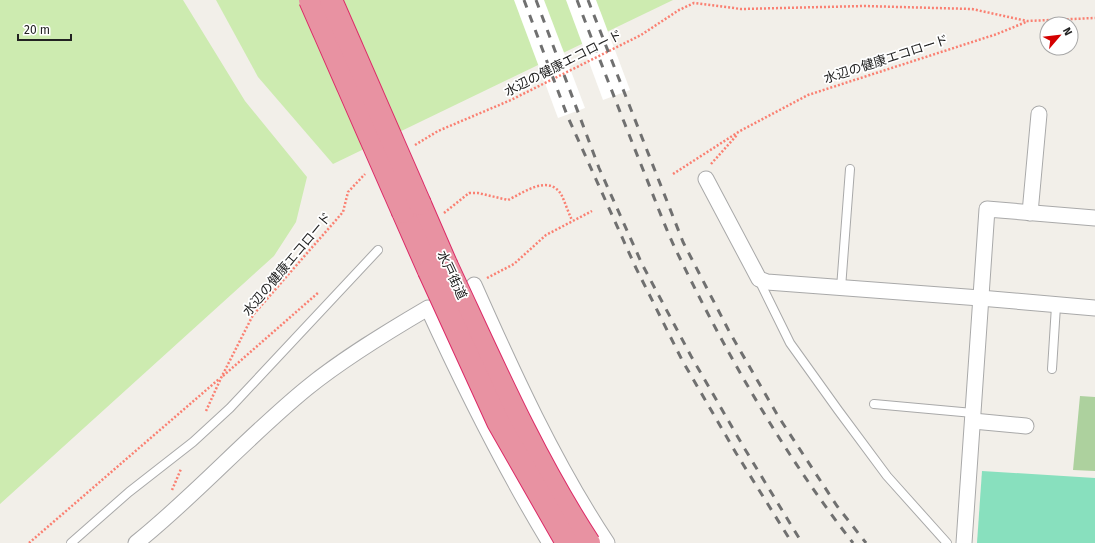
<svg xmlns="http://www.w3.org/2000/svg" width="1095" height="543" viewBox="0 0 1095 543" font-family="'Fira Sans','Noto Sans JP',sans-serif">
	<rect width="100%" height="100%" fill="#f2efe9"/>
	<g fill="#cdebb0">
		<path d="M 0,0 L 183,0 L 245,101 L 307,177 L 296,222 L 274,256 L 0,504 Z"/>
		<path d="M 216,0 L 673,0 L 333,164 L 258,77 Z"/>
	</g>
	<path fill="#add19e" d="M 1080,396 L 1095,397 L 1095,471 L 1073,470 Z"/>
	<path fill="#88e0be" d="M 982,471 L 1095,478 L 1095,543 L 977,543 Z"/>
	<g fill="#fff">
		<path d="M 514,0 L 544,0 L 585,108 L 558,118 Z"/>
		<path d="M 566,0 L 596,0 L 630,90 L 603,100 Z"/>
	</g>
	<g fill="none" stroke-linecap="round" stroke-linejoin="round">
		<defs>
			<g id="lane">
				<path d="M 759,280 L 790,343 L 838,410 L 887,476 L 947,543"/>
				<path d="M 841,288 L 850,169"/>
				<path d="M 1052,369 L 1056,306"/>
				<path d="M 874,404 L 973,413"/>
				<path d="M 71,543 L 129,492 L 193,442 L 230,408 L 378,250"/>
			</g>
			<g id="street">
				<path d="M 706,179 L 759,279 L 767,282 L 980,298 L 1095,308"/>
				<path d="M 1030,213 L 1039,114"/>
				<path d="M 474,285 C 513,373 554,463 607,543"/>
				<path d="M 973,421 L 1026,426"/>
				<path d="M 136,543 C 196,495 247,437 307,388 C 344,358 387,332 428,308 C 465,389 504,467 550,543"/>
				<path d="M 964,543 L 987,209 L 1095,218"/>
			</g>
			<g id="highway">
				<path d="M 420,204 L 446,264"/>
				<path d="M 403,212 L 429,271"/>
			</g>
		</defs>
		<use href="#lane" stroke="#a9a9a9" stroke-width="10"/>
		<use href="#street" stroke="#a9a9a9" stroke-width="17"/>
		<use href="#highway" stroke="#dc2a67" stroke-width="24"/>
		<g stroke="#fa8072" stroke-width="2.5" stroke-dasharray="2 2" stroke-linecap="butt">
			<path d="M 415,145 L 438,131 L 511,100 L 641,35 L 679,10 L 694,3 L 741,9 L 864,6 L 972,9 L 1027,21 L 1095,18"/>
			<path d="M 711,164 L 737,135"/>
			<path d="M 673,174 L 740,131 L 808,95 L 997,34 L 1026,22"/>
			<path d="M 444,213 L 469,193 L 478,193 L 508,200 C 523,193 548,174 561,194 C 565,202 568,212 572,220"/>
			<path d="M 487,278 L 514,264 L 546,235 L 592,211"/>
			<path d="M 223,376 L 319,292"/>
			<path d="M 206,411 L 221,378 L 253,315 L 343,212 L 348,192 L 365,174"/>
			<path d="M 172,490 L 181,469"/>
			<path d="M 29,543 L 219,379"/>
		</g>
		<use href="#lane" stroke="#fff" stroke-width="8"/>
		<use href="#street" stroke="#fff" stroke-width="15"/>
		<use href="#highway" stroke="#e892a2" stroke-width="22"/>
		<g stroke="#707070" stroke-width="3" stroke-dasharray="8 8" stroke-linecap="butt">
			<path d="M 524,0 L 567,115 L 635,266 L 682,360 L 736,453 L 792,543"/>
			<path d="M 536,0 L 599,168 L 642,264 L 691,356 L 743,446 L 802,543"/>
			<path d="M 577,0 C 599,58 621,115 644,172 C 654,197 663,222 674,246 C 724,350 782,452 853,543"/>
			<path d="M 588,0 L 683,242 L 730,333 L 778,416 L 837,506 L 866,543"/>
		</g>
		<defs>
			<g id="highway-bridge">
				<path d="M 310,0 L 403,212"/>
				<path d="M 331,0 L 420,204"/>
				<path d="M 446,264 C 490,358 532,456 589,543"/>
				<path d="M 429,271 L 498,422 L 567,543"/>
			</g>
		</defs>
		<use href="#highway-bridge" stroke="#dc2a67" stroke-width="24" stroke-linecap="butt"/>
		<use href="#highway-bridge" stroke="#e892a2" stroke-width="22"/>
	</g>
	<g text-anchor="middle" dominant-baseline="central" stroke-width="3.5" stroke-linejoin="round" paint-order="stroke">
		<g font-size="13" fill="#222" stroke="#fff">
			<text transform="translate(886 59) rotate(-18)">水辺の健康エコロード</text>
			<text transform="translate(563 63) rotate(-27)">水辺の健康エコロード</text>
			<text transform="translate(287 264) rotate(-50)">水辺の健康エコロード</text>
			<text transform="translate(452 275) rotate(65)">水戸街道</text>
		</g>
	</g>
	<g transform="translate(1059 36) rotate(62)"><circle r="19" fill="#ffffff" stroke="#a7a7a7"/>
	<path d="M0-3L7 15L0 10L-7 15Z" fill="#d40000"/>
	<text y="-6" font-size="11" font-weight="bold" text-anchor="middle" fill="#222222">N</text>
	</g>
	<path d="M18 34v6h53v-6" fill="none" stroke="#222222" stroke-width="2"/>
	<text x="24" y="34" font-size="12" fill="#222222" stroke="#ffffff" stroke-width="3" paint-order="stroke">20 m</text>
</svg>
